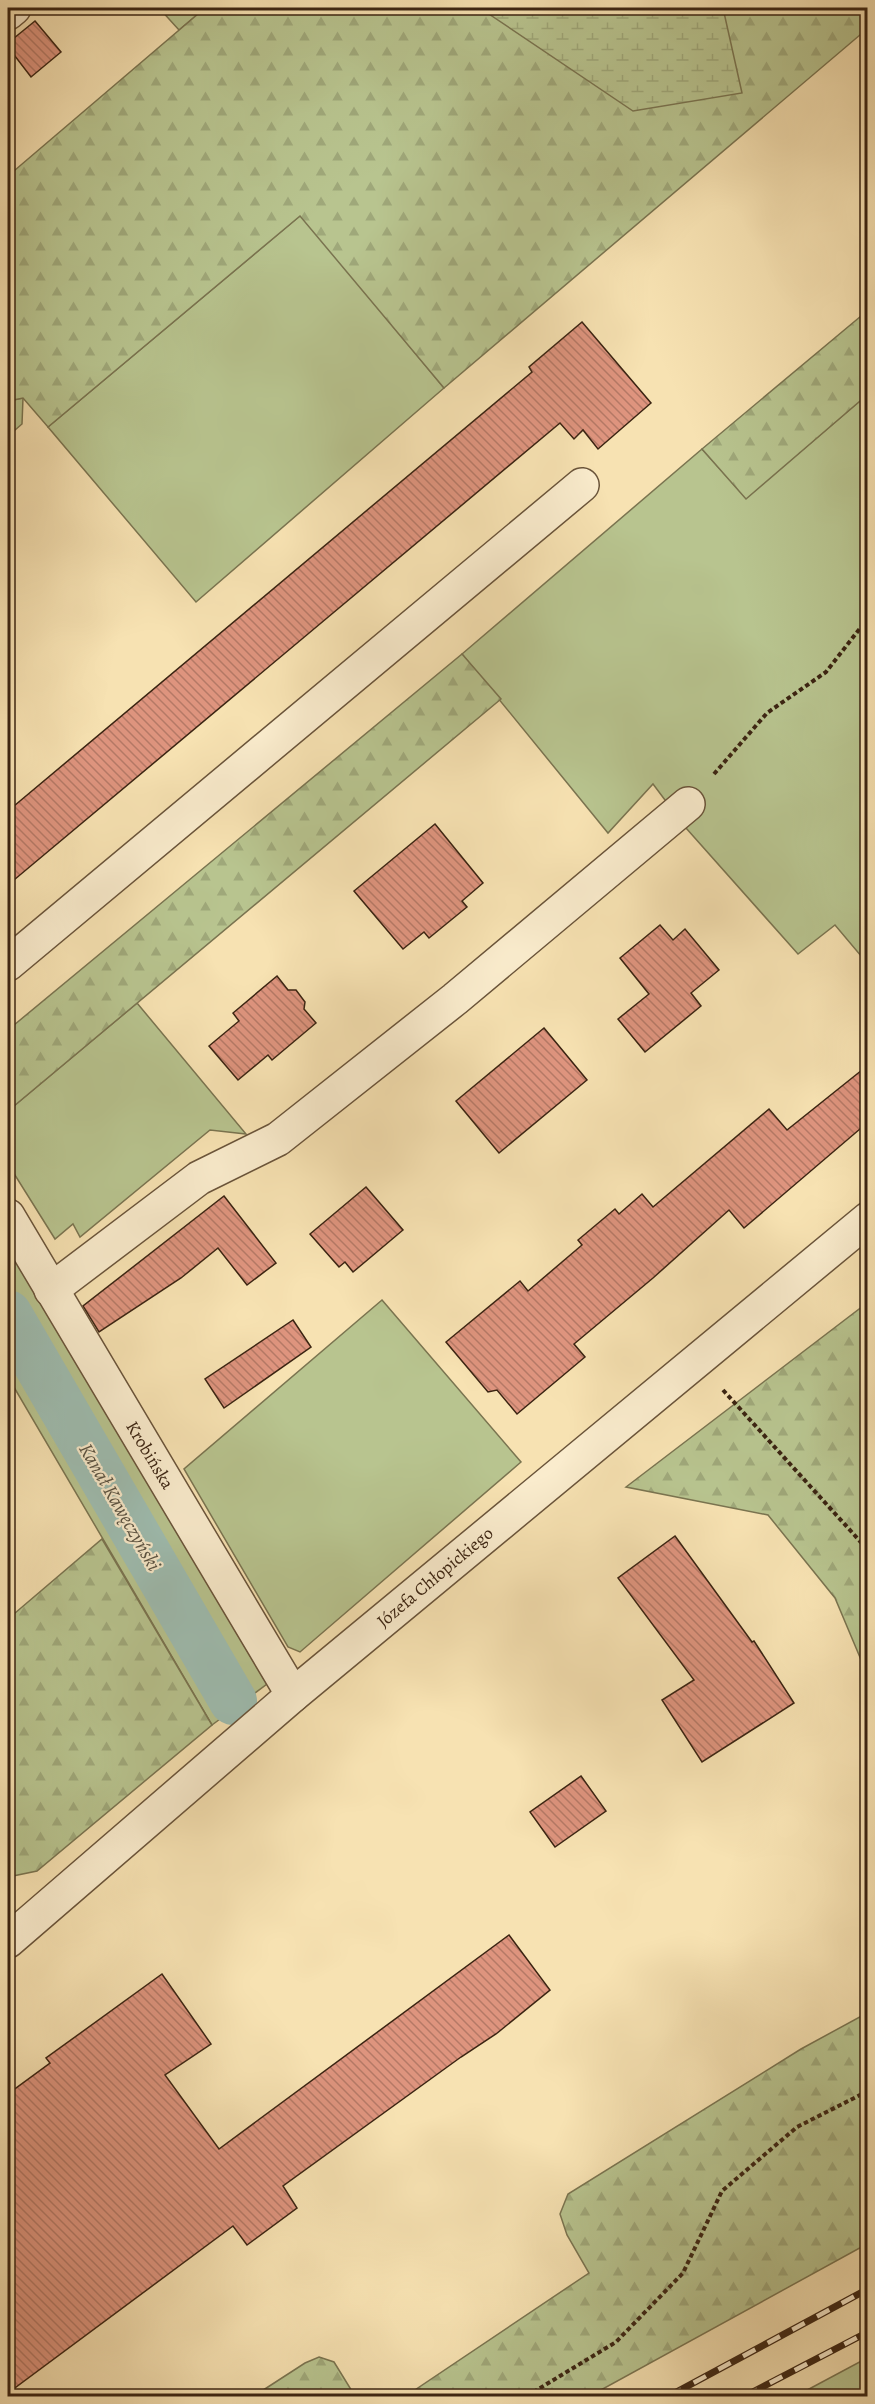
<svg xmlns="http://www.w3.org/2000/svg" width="875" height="2404" viewBox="0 0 875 2404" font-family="Alegreya,serif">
	<defs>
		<pattern id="forest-firs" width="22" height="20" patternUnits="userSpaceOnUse" patternTransform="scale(1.5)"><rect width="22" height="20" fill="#b8c48f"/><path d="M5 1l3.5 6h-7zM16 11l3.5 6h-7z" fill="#9fa87a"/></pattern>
		<pattern id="wetland-marsh" width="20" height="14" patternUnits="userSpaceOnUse" patternTransform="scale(1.5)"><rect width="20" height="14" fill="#b8c48f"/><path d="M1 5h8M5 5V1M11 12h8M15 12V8" fill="none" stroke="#9fa87a"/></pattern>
		<pattern id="building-back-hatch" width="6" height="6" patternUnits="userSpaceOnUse" patternTransform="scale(1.5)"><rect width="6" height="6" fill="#de947e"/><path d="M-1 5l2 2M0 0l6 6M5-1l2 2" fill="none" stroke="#b57966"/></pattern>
	</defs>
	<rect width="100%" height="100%" fill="#f7e2b2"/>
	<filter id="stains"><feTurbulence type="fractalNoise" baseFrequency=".00333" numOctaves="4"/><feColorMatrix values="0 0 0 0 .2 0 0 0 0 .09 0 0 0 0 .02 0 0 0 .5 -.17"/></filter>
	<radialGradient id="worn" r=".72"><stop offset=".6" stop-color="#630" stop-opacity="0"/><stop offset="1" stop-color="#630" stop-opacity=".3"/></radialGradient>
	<g fill="#b8c48f" stroke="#7a7450" stroke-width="1.5">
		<path d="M 159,8 L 205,8 L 179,30 Z"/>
		<path d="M 301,215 L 444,388 L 196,602 L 48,427 Z"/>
		<path d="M 867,395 L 867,963 L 835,925 L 798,954 L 686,828 L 653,784 L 608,833 L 462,654 L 702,449 L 746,498 Z"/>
		<path d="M 23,398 L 22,424 L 8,436 L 8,401 Z"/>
		<path d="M 137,1003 L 246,1134 L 210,1130 L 80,1237 L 73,1224 L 55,1239 L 8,1164 L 8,1111 Z"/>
		<path d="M 8,1247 L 267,1684 L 212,1725 L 8,1377 Z"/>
		<path d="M 382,1300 L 521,1462 L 300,1652 L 288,1647 L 184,1469 Z"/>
		<path d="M 867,2358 L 867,2396 L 796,2396 Z"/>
	</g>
	<g fill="url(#forest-firs)" stroke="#7a7450" stroke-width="1.5">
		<path d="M 205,8 L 867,8 L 867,29 L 444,388 L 300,216 L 48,427 L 23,398 L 8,401 L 8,176 Z"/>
		<path d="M 867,311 L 867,395 L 746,499 L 702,449 Z"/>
		<path d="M 462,654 L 501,699 L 8,1111 L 8,1030 Z"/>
		<path d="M 867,1303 L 867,1674 L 835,1598 L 768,1515 L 626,1487 Z"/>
		<path d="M 102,1539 L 212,1725 L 37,1871 L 8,1877 L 8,1619 Z"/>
		<path d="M 867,2013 L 867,2244 L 590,2396 L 406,2396 L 589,2273 L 567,2235 L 560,2214 L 568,2194 L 801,2049 Z"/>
		<path d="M 319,2357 L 334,2362 L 355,2396 L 254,2396 L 305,2363 Z"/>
	</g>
	<path fill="url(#wetland-marsh)" stroke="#7a7450" stroke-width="1.5" d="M 480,8 L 723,8 L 742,93 L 633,111 Z"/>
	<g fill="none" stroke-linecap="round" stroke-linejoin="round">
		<path stroke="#9ebdb1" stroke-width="48" d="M 8,1314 L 233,1701"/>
	</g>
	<g fill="url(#building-back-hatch)" stroke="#3b2412" stroke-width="1.5">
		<path d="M 35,21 L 61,52 L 31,77 L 8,47 L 8,43 Z"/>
		<path d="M 582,322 L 651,403 L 598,449 L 583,430 L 574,439 L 560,423 L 8,885 L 8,811 L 532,372 L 529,367 Z"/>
		<path d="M 435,824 L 483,883 L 462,901 L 467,907 L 429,938 L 424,932 L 403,949 L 354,891 Z"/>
		<path d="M 660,925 L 673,940 L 685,929 L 719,970 L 691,993 L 701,1006 L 645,1052 L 618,1019 L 649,994 L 620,958 Z"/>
		<path d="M 277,976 L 288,990 L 296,990 L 305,1002 L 304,1009 L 316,1023 L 272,1060 L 268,1055 L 238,1080 L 209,1046 L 239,1021 L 233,1013 Z"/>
		<path d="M 544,1028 L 587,1080 L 499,1153 L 456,1101 Z"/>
		<path d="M 867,1066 L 867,1123 L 744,1228 L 729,1210 L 653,1278 L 574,1344 L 585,1357 L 517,1414 L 497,1390 L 488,1392 L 446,1342 L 520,1281 L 528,1291 L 582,1245 L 578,1240 L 615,1209 L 619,1214 L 642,1194 L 653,1207 L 769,1109 L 787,1130 Z"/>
		<path d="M 366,1187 L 403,1230 L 353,1272 L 345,1262 L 339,1267 L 310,1234 Z"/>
		<path d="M 224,1196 L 276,1263 L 247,1285 L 218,1248 L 181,1278 L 99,1332 L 83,1306 Z"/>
		<path d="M 293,1320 L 311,1347 L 224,1408 L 205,1379 Z"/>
		<path d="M 675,1536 L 752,1642 L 754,1641 L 794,1703 L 702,1762 L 662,1700 L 694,1680 L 618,1578 Z"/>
		<path d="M 581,1776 L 606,1811 L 555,1847 L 530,1812 Z"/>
		<path d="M 509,1935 L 550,1990 L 496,2034 L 461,2057 L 283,2186 L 297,2208 L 247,2245 L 233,2226 L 8,2393 L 8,2094 L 50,2063 L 46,2058 L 162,1974 L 211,2044 L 165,2075 L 219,2149 Z"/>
	</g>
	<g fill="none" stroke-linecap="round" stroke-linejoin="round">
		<defs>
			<g id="minor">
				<path d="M 8,13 L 14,8"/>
				<path d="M 8,964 L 582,485"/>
				<path d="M 8,1216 L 293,1695"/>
				<path d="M 51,1290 L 199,1178 L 278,1139 L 455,999 L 688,804"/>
				<path d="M 8,1941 L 293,1695 L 868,1219"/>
			</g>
		</defs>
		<use href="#minor" stroke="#6a543a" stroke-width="36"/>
		<g stroke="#3b2412" stroke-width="4" stroke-dasharray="4.5 3" stroke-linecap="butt">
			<path d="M 714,774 L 767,713 L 826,672 L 868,618"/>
			<path d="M 723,1390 L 868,1550"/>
			<path d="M 527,2396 L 616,2342 L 683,2273 L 722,2191 L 797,2127 L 868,2091"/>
		</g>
		<use href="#minor" stroke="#faeccd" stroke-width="33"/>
		<defs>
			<g id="rail">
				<path d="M 669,2396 L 868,2289"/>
				<path d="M 745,2396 L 868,2332"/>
			</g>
		</defs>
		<use href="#rail" stroke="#3b2412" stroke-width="7"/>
		<use href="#rail" stroke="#faeccd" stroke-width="4.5" stroke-dasharray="14" stroke-linecap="butt"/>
	</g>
	<g text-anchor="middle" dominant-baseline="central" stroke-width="4.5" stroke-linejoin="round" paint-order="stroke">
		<g font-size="18" fill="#3b2412" stroke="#faeccd">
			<text transform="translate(150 1455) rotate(59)">Krobińska</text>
			<text transform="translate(435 1577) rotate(-40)">Józefa Chłopickiego</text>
		</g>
		<g font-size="20" font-style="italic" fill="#595242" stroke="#faeccd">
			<text transform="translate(120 1507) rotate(60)">Kanał Kawęczyński</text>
		</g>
	</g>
	<rect width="875" height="2404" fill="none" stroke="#f7e2b2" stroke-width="30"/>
	<rect x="9" y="9" width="857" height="2386" fill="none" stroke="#3b2412" stroke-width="3"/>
	<rect x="15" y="15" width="845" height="2374" fill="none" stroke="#3b2412" stroke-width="1.5"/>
	<rect width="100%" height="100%" filter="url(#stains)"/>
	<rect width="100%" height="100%" fill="url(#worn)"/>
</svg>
